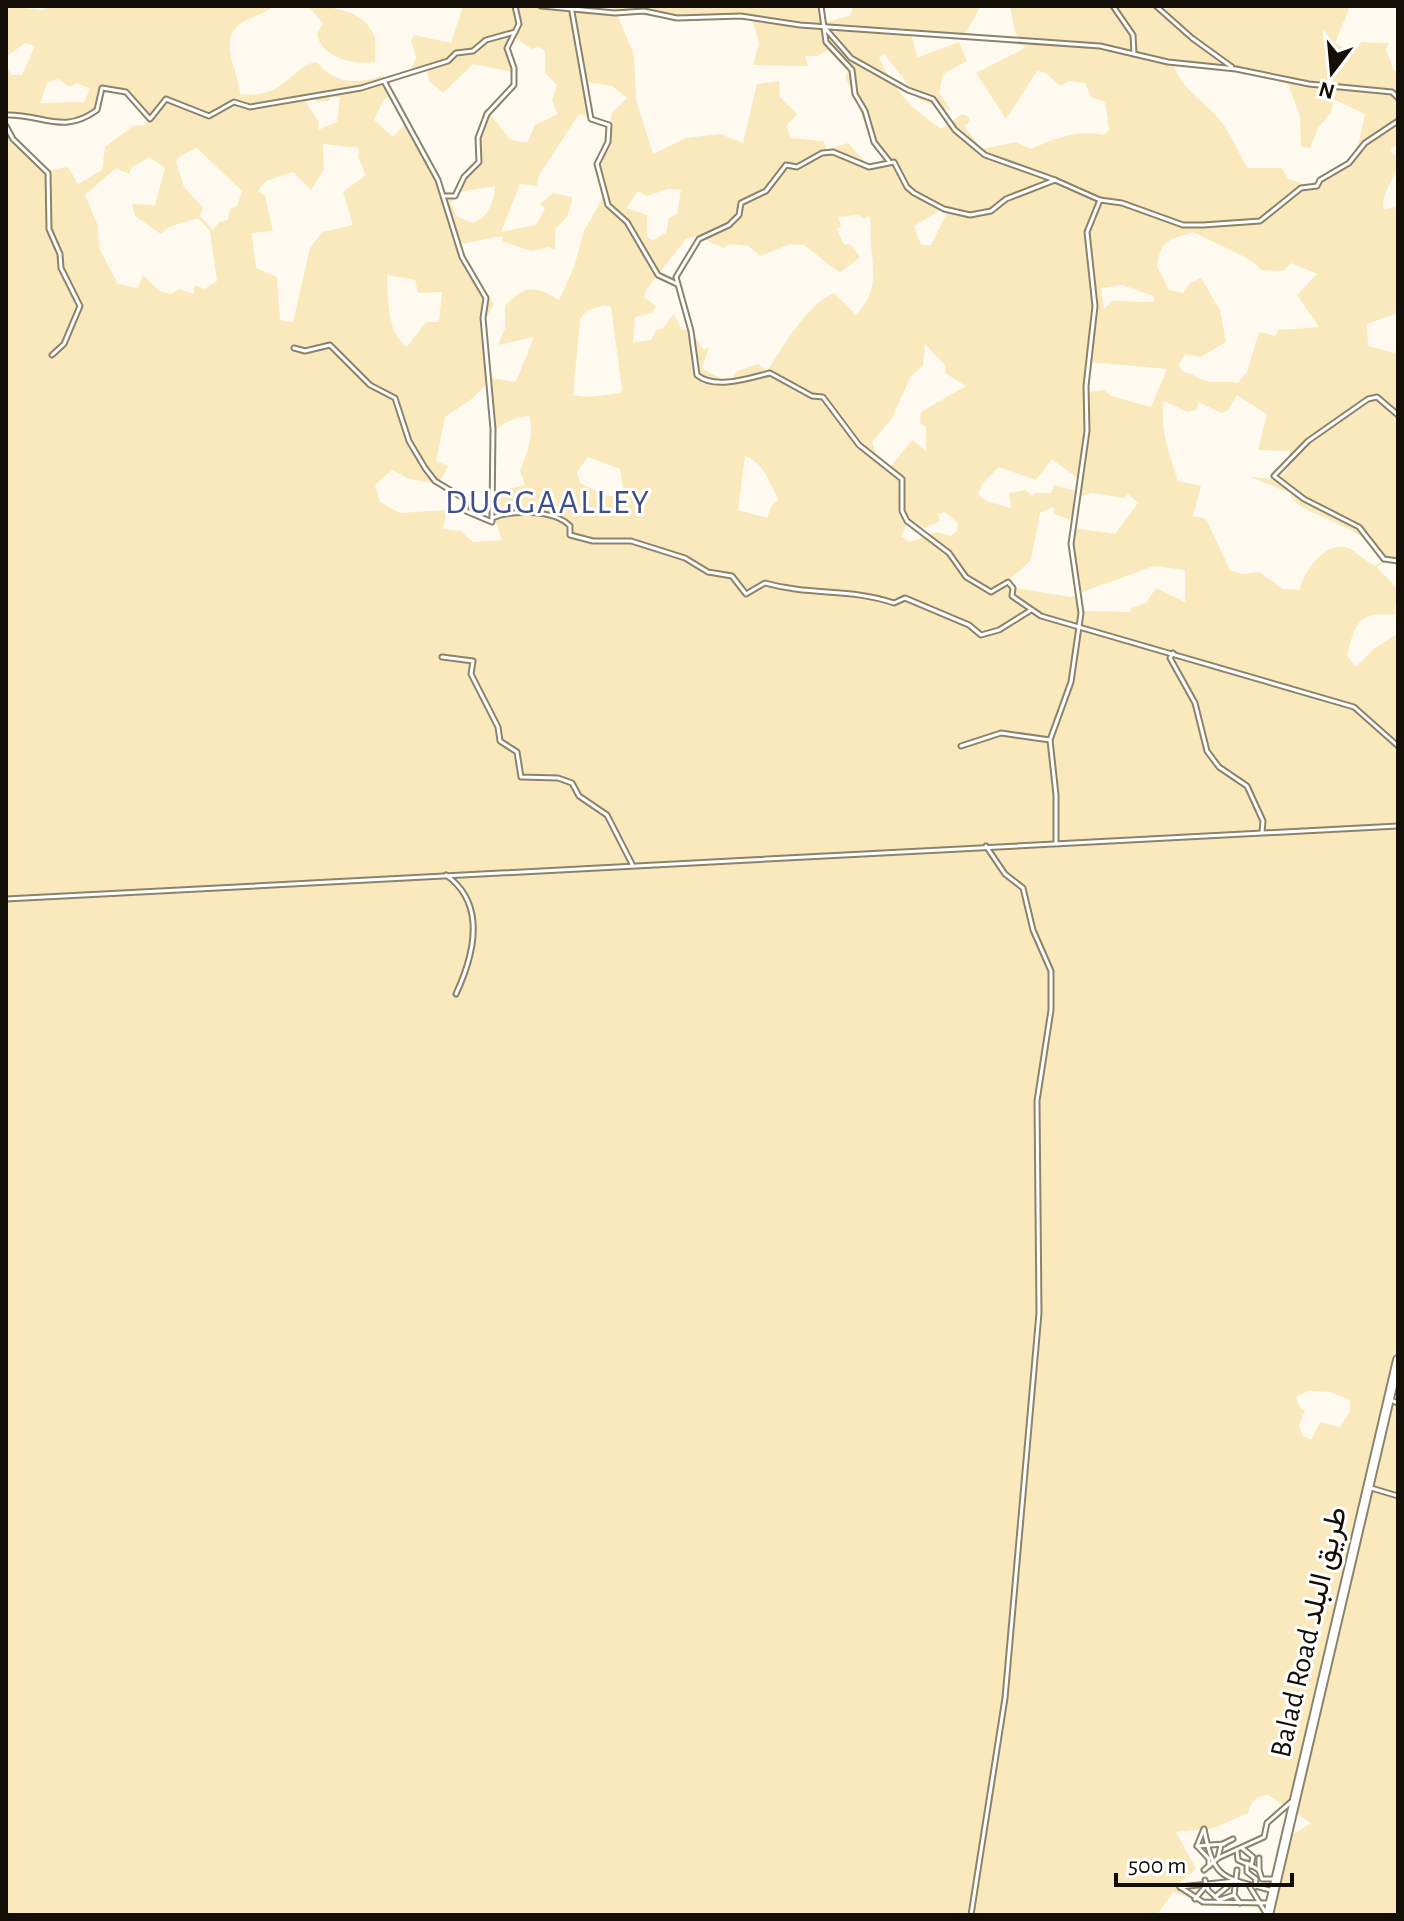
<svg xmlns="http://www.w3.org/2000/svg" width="1404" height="1921" viewBox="0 0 1404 1921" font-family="'Alegreya Sans',Vazirmatn,sans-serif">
	<rect width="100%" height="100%" fill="#fefaef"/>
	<g fill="#fae9bd" fill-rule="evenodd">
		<path d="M 6,6 L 42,10 L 53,6 L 273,6 C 263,16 250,16 240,24 C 217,41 239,72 240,94 C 288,99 291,65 317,62 C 332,83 357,85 381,76 L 384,79 L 409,72 L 416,58 L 411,40 L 414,35 L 451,43 L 463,6 L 574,6 L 615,12 L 614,6 L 823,6 L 825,22 L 828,22 L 851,15 L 852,8 L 862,6 L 981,6 L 964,36 L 1021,40 L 1015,32 L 1010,6 L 1152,6 L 1160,13 L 1171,6 L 1350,6 L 1335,43 L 1347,50 L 1357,42 L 1389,43 L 1386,50 L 1394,71 L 1398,71 L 1398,144 L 1390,150 L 1398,158 C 1398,178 1380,191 1384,210 L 1398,206 L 1398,313 L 1367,324 L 1368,346 L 1398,354 L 1398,565 L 1385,561 L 1377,567 L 1398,590 L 1394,615 C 1357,611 1355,625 1347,656 L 1356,667 L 1375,648 L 1398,633 L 1398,1915 L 1261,1915 L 1259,1907 L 1205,1903 L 1173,1892 L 1157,1915 L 6,1915 L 6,123 L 11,135 L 50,170 L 68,167 L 78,184 L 102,170 L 105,147 L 133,126 L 145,125 L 149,119 L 126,93 L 104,89 L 102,107 C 75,138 40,118 6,116 L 6,67 L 12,75 L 22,75 L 35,46 L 25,43 L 6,57 ZM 620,12 L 676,20 L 752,18 L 759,43 L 753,65 L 808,66 L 805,56 L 817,56 L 828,50 L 848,71 L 845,78 C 862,106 865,138 887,161 L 869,166 L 848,143 L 826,150 L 824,141 L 791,138 L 786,126 L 797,114 L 780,97 L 779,81 L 757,84 L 743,143 L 720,134 L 686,138 L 653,154 L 636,100 L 634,55 L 617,14 ZM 911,33 L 1025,45 L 1023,49 L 976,73 L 1006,119 L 1037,71 L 1046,73 L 1060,86 L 1069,81 L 1085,83 L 1091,97 L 1105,102 L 1109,130 L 1103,135 C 1078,129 1053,139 1031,149 L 1015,142 L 982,149 L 964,126 L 970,121 L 969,117 L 962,114 L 941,129 C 909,106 897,94 879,58 L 884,54 L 921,101 L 952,111 L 939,93 L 943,74 L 967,61 L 959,42 L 917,58 ZM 515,38 L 532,49 L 539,47 L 545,51 L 545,73 L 557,85 L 552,101 L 558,114 L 535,125 L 527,143 L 511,140 L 485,108 L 475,137 L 477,160 L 467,169 L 456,191 L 444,192 L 388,83 L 427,69 L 429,81 L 443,93 L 473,64 L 517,73 L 510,45 ZM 1173,64 L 1239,71 L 1288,84 L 1300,116 L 1301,147 L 1310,148 L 1318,128 L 1331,112 L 1333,99 L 1365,114 C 1361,131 1359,152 1346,164 C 1335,172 1320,176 1314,187 L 1288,179 L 1282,168 L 1248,168 C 1237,152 1232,134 1218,118 C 1202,99 1182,90 1173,64 ZM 58,79 L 70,87 L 77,83 L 90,89 L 84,102 L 40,103 L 47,83 ZM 588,82 L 612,86 L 627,98 L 612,113 L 610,122 L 594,118 ZM 392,96 L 406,123 L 393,137 L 374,120 L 384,99 ZM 331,97 L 340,97 L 337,122 L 318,130 L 319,122 L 306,102 L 314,99 L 318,102 L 329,101 ZM 579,114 L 607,125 L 605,144 L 595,168 L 603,197 L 584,231 L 574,267 L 559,300 C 536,285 523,285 505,306 L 505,329 L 498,345 L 534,337 L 516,382 L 491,378 L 485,320 L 494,304 L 478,285 L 461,244 L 502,236 L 503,242 L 532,251 L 549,247 L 555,250 L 555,229 L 567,217 L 572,201 L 572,197 L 553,193 L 540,204 L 545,209 L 536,225 L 501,232 L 520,184 L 537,186 L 539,175 ZM 323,144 L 359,148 L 358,157 L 366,175 L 343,192 L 353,225 L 322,232 L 310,248 L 293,322 L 280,320 L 277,277 L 256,268 L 252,233 L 273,231 L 265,196 L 258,191 L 266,181 L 293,172 L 311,190 L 324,169 ZM 197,148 L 242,191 L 237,206 L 230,209 L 228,220 L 219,222 L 213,230 L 200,216 L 203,208 L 184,187 L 176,162 L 180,156 ZM 149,157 L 165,168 L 155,205 L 132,204 L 135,216 L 161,234 L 169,227 L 198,218 L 210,231 L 217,281 L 205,289 L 194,285 L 194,294 L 179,289 L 170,294 L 159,291 L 143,275 L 138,288 L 118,284 L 99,248 L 98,226 L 85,195 L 116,168 L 129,174 L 132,167 ZM 495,186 C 494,203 489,216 473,223 L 456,216 L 451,203 L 459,192 ZM 668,189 L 681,190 L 677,214 L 669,218 L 666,233 L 653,240 L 647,237 L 647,215 L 626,208 L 638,191 L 647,196 ZM 941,210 L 947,213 L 931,245 L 921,245 L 914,226 ZM 858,215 L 864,219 L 869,216 L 871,224 C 868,261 885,284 856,315 L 834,293 C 806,305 784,346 767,371 L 758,364 L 737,371 L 731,380 L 721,379 L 702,368 L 709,348 L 703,349 L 690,330 L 682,330 L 674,314 L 662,329 L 656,330 L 651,340 L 633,342 L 635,317 L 653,312 L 656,306 L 644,297 L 646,290 L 686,239 L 697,236 L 724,248 L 729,244 L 749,246 L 760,256 L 791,244 L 804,245 L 840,273 L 860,257 L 850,244 L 844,245 L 837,229 L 841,226 L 838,217 ZM 1193,232 C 1209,241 1254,258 1261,270 L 1283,271 L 1291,263 L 1317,274 L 1297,295 L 1319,327 L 1278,330 L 1276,336 L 1259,332 L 1247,372 L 1238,383 C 1215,379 1214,387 1193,375 C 1184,371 1182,375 1179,364 L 1185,354 L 1201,357 L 1226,342 L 1220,310 L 1201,278 L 1190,283 L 1183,293 L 1169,290 L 1157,266 C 1161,237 1172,240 1193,232 ZM 387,275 L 415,280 L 418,293 L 442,292 L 439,322 L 426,322 L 407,347 C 387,335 388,296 387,275 ZM 1123,285 L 1153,296 L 1155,299 L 1153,302 L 1112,301 L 1104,309 L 1101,288 ZM 605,305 L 611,307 L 622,389 L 620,393 C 605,395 588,399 573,395 L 580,319 L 588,310 ZM 925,344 L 946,366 L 945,373 L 966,386 L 921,412 L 920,423 L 926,427 L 926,451 L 912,440 L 891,466 L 876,455 L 872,442 L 892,418 L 911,376 L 923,366 ZM 1090,362 L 1167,369 L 1151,407 L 1111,396 L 1104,390 L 1087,392 ZM 487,383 L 491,434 C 497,427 514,416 529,416 C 535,435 526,455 520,471 L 525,485 L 497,492 L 494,515 L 502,540 L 473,542 L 460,531 L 443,529 L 447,510 L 400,513 L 380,502 L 375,485 L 392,470 L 409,479 L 439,484 L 448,466 L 436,461 L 445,417 L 473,398 ZM 1237,395 L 1267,414 L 1258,450 L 1290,451 L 1288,469 L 1277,479 L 1250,477 L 1290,493 C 1295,517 1364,520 1382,561 L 1375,566 C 1365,561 1357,552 1348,548 C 1326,539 1303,573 1300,590 L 1283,589 L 1259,572 L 1242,574 L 1230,570 L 1206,519 L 1193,516 L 1201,486 L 1178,481 C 1170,456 1159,428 1164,401 L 1188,412 L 1196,410 L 1199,402 L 1221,413 L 1227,411 ZM 745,456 C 764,463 770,483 778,500 L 772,505 L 767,518 L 738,510 ZM 588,457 L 620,469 L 623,487 L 619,497 L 605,495 L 580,483 L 577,472 ZM 1052,459 L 1077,478 L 1076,491 L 1055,485 L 1051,493 L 1034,493 L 1032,496 L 1026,490 L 1009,493 L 1011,508 L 986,501 L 978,494 L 982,484 L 999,467 L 1036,480 ZM 1092,493 L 1124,498 L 1128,494 L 1138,503 L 1115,534 L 1074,528 L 1078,497 ZM 1053,507 L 1054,514 L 1071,520 L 1069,551 L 1078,594 L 1071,597 L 1016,588 L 1009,580 L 1031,560 L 1040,513 ZM 945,512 L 958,523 L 957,531 L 951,536 L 937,532 L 910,542 L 901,536 L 908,523 L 925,528 L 940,521 L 938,514 ZM 1154,566 L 1185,570 L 1185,602 L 1156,588 L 1146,603 L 1131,608 L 1130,612 L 1084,611 L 1082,592 ZM 1308,1391 L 1331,1392 L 1350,1400 L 1350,1412 L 1340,1427 L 1320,1422 L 1311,1440 L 1303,1436 L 1299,1426 L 1305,1410 L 1300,1408 L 1296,1397 ZM 1268,1795 L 1311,1823 L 1281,1842 L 1265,1905 L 1234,1905 L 1185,1895 L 1180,1883 L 1196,1869 L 1176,1832 L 1214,1828 L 1248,1813 C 1251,1802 1255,1796 1268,1795 Z"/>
		<path d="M 308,6 C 330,6 365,10 374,36 C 377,43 375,55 375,62 C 353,65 322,58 317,34 L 323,23 Z"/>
	</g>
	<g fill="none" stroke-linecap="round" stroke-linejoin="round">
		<defs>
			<g id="minor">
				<path d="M 541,6 L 615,13 L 644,11 L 677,18 L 741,16 L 800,25 L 1100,46 L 1168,62 L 1236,69 L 1309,84 L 1392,92 L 1398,98"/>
				<path d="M 571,6 L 591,119 L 609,125 L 608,142 L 597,164 L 608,205 L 627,222 L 658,275 L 677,284"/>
				<path d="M 821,6 L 826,42 L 852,70 L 855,94 L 865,111 L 874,142 L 889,161"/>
				<path d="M 1113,6 L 1133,35 L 1134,54"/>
				<path d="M 1156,6 L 1192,38 L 1232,67"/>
				<path d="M 824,27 L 851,58 L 908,90 L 933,99 L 955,130 L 985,155 L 1055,180"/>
				<path d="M 384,81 L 438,180 L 462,257 L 486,298 L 483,318 L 493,429 L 492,518"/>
				<path d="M 6,115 C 43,114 63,135 97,110 L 102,88 L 126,92 L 150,119 L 166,99 L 209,116 L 234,102 L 250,107 L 361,88 L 448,61 L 456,53 L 473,51 L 486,40 L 515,32 L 519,24 L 515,6"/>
				<path d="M 6,126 L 13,139 L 48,173 L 49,229 L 60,254 L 61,268 L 80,306 L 64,344 L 52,355"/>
				<path d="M 444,196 L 455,196 L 464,177 L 479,162 L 478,138 L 487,114 L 514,85 L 514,68 L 507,48 L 515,32"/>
				<path d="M 1100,200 L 1055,180 L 1006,199 L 991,211 L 970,215 L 944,209 L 914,193 L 907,187 L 894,162 L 869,167 L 833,152 L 822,153 L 797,167 L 786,165 L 766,191 L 741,203 L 739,215 L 729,225 L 699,239 L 676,277 L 691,331 L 697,375 C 715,390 749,378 770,373 L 812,396 L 823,397 L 859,445 L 902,479 L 902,511 L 907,521 L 949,553 L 966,577 L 991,592 L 1008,582 L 1013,588 L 1012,596 L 1041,616 L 1354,707 L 1398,746"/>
				<path d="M 294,348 L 305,351 L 330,345 L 370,385 L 395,398 L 409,441 L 425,468 L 435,481 L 465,499 L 466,511 L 492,522 L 492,518 C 511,510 554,509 570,526 L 570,535 L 593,541 L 631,541 L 685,558 L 708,572 L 732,576 L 746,594 L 765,583 C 811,596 850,588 894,603 L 905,598 L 969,625 L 981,635 L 999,630 L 1031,610"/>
				<path d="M 1398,415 L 1377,397 L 1368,399 L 1308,441 L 1274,476 L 1304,499 L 1359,527 L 1384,559 L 1398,561"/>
				<path d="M 1173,653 L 1170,658 L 1195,703 L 1207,751 L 1219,767 L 1247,786 L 1263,821 L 1262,832"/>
				<path d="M 442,657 L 473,661 L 471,674 L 498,727 L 500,741 L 517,752 L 521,777 L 558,778 L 572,783 L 579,796 L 607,815 L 632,864"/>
				<path d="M 961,746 L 1001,733 L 1050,740"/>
				<path d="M 1056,843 L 1056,795 L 1050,740 L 1071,682 L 1081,613 L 1071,544 L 1087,431 L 1086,386 L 1095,306 L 1087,232 L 1100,200 L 1122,203 L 1183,225 L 1203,225 L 1260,221 L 1301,188 L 1317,186 L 1320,180 L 1349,163 L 1365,143 L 1398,121"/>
				<path d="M 446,875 C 487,904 474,955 456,994"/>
				<path d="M 6,899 L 1398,826"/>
				<path d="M 1393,1401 L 1398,1403"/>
				<path d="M 1371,1488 L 1398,1496"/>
				<path d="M 1204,1829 C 1214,1880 1222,1877 1270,1890"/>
				<path d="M 1197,1846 L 1224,1844"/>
				<path d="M 1197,1846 L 1203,1831"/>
				<path d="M 1198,1847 L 1209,1859 L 1209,1866"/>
				<path d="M 1242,1848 L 1253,1857 L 1251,1866"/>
				<path d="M 1237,1851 L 1238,1860 L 1247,1864"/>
				<path d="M 1218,1858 L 1221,1845 L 1233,1839"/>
				<path d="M 1247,1863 L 1259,1870 L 1262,1879 L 1275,1879"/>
				<path d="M 1247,1864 L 1247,1872 L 1256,1879 L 1255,1887"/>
				<path d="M 1204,1870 L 1218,1858 L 1264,1837 L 1267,1823 L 1291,1802"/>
				<path d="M 1259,1870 L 1259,1858"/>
				<path d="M 1205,1880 L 1208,1890 L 1219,1900 L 1234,1895 L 1240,1903"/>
				<path d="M 1180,1887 L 1203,1902 L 1268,1903"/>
				<path d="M 1180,1887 L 1235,1881"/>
				<path d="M 1250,1887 L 1267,1915"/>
				<path d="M 1234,1895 L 1237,1870"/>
				<path d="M 1215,1897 L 1227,1887"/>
				<path d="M 1195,1899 L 1205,1887"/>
				<path d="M 971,1915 L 1005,1698 L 1022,1506 L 1039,1313 L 1037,1101 L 1051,1010 L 1051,971 L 1033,930 L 1023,888 L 1005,874 L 986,846"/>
			</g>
			<path id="trunk" d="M 1268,1915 L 1398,1360"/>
		</defs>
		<use href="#minor" stroke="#8c836b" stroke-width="7"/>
		<use href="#trunk" stroke="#8c836b" stroke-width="12"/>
		<use href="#minor" stroke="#fff" stroke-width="3"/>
		<use href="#trunk" stroke="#fff" stroke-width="8"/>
	</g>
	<g text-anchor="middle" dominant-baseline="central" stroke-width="6" stroke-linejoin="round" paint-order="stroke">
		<g font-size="30" fill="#130f07" stroke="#fff">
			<text transform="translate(1309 1632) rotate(-77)">Balad Road طريق البلد</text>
		</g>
		<g font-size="34" letter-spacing="2" fill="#3e4e8a" stroke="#fff">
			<text x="548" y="503">DUGGAALLEY</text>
		</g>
	</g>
	<rect width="1404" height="1921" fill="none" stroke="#130f07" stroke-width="16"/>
	<g transform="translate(1332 72) rotate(196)" stroke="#ffffff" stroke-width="6" paint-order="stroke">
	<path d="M0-6L14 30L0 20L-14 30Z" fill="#130f07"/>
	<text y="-12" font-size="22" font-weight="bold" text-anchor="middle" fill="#130f07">N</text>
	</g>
	<path d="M1116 1873v12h176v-12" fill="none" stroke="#130f07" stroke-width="4"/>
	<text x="1128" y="1873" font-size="24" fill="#130f07" stroke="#ffffff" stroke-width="6" paint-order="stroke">500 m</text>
</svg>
